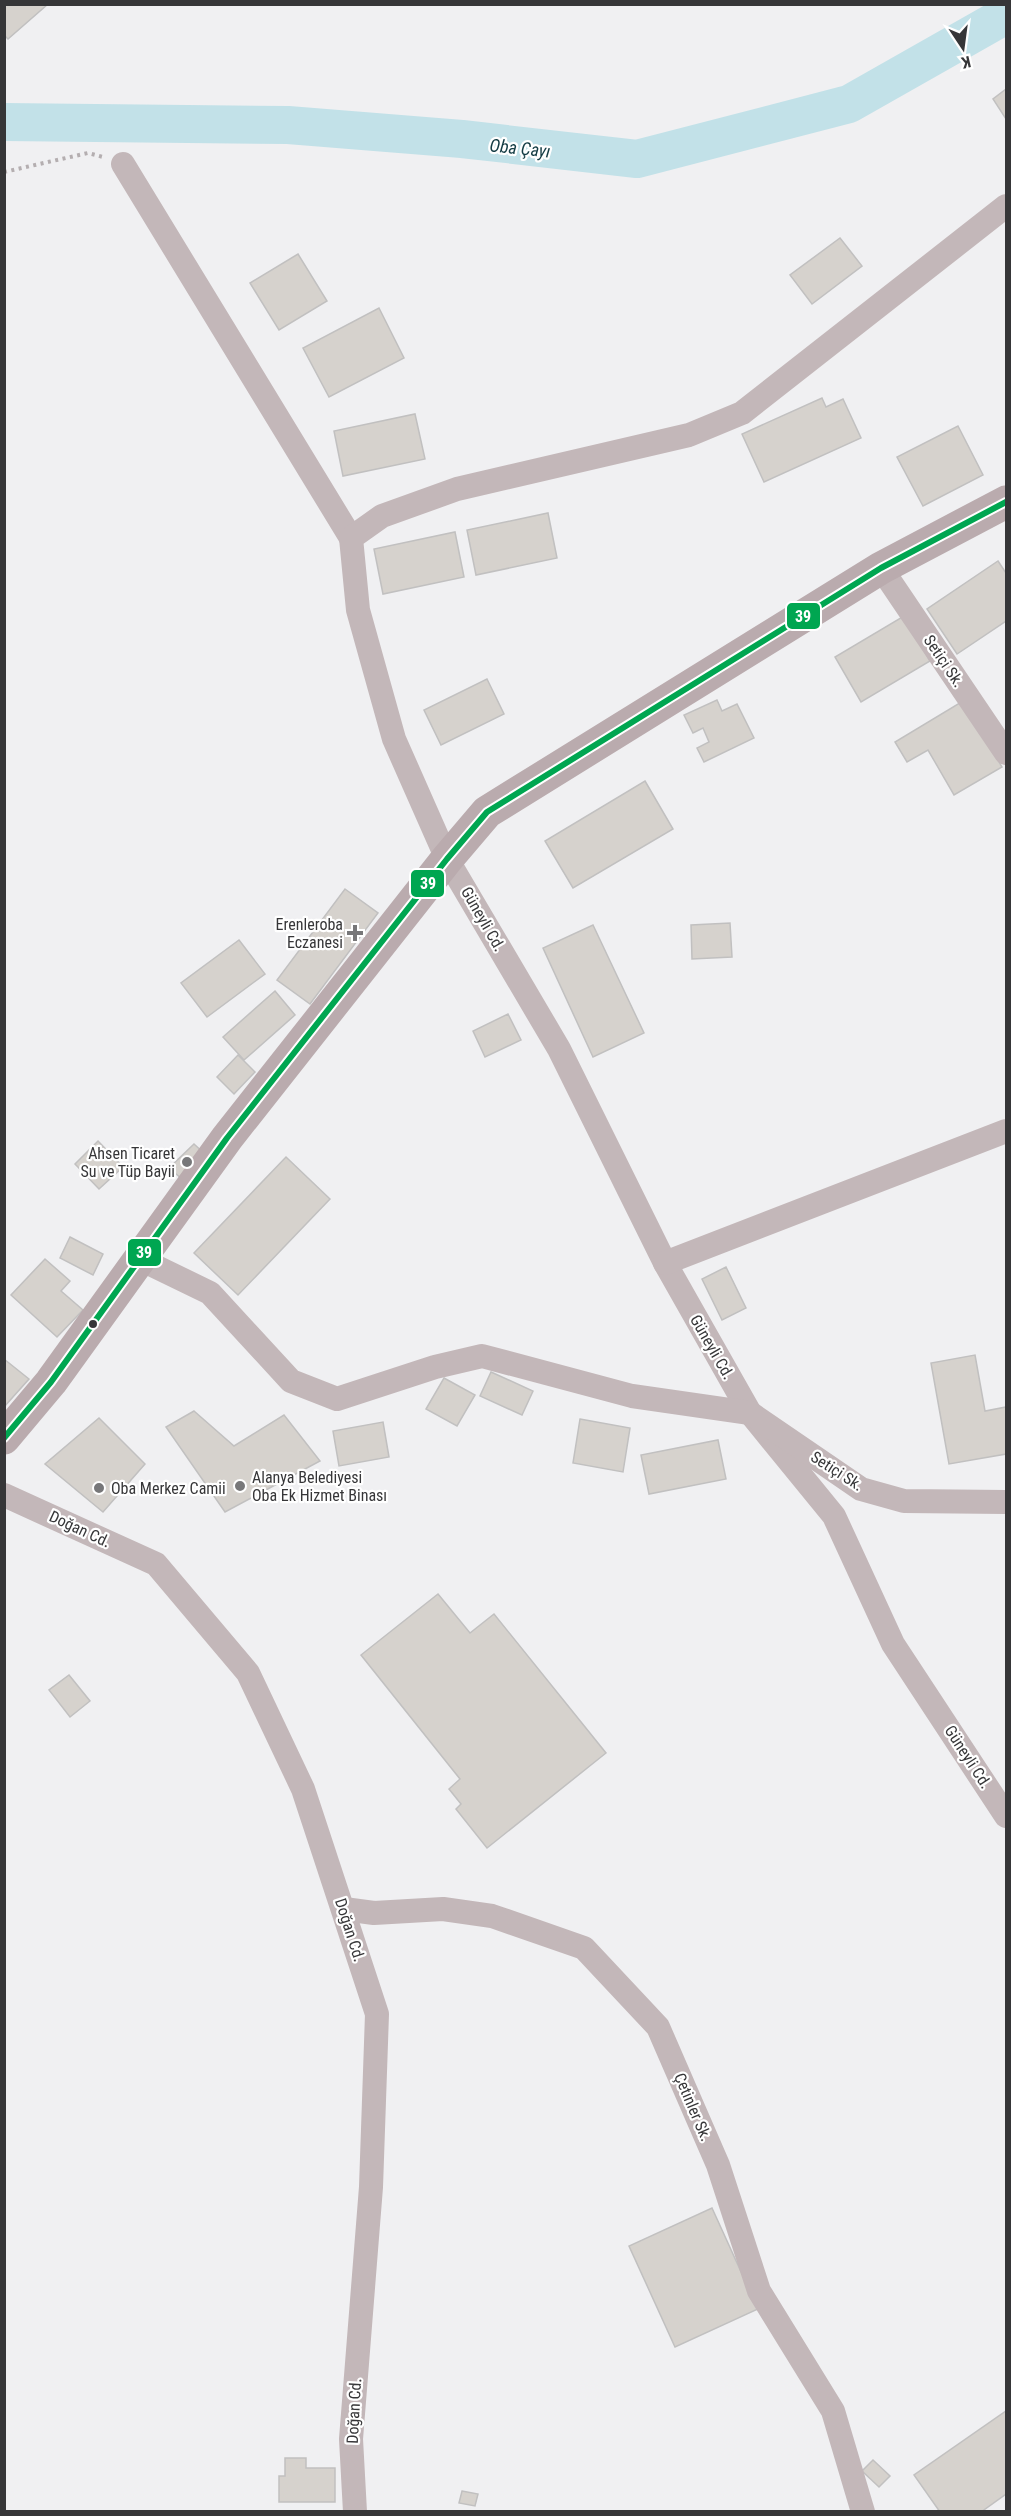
<svg xmlns="http://www.w3.org/2000/svg" width="1011" height="2516" viewBox="0 0 1011 2516" font-family="'Roboto Condensed',sans-serif">
	<rect width="100%" height="100%" fill="#f0f0f2"/>
	<g fill="none" stroke-linecap="round" stroke-linejoin="round">
		<path stroke="#c2e1e8" stroke-width="38" d="M 4,122 L 288,125 L 462,139 L 637,159 L 849,104 L 1006,15"/>
	</g>
	<g fill="#d6d2cd" stroke="#c1c0c0" stroke-width="1.5">
		<path d="M 4,4 L 48,4 L 8,39 L 4,35 Z"/>
		<path d="M 1006,89 L 1006,119 L 993,99 Z"/>
		<path d="M 840,238 L 862,266 L 812,304 L 790,275 Z"/>
		<path d="M 298,254 L 327,301 L 279,330 L 250,283 Z"/>
		<path d="M 379,308 L 404,358 L 329,397 L 303,348 Z"/>
		<path d="M 822,398 L 826,407 L 843,399 L 861,438 L 764,482 L 742,434 Z"/>
		<path d="M 415,414 L 425,459 L 343,476 L 334,431 Z"/>
		<path d="M 958,426 L 983,475 L 923,506 L 897,457 Z"/>
		<path d="M 548,513 L 557,558 L 476,575 L 467,530 Z"/>
		<path d="M 455,532 L 464,577 L 383,594 L 374,549 Z"/>
		<path d="M 998,561 L 1006,573 L 1006,621 L 957,654 L 927,609 Z"/>
		<path d="M 904,616 L 930,661 L 861,702 L 835,657 Z"/>
		<path d="M 487,679 L 504,714 L 441,745 L 424,710 Z"/>
		<path d="M 717,700 L 722,711 L 737,704 L 754,738 L 704,762 L 697,748 L 709,742 L 703,728 L 693,733 L 684,715 Z"/>
		<path d="M 963,701 L 1002,767 L 954,795 L 928,750 L 907,762 L 895,742 Z"/>
		<path d="M 645,781 L 673,829 L 573,888 L 545,841 Z"/>
		<path d="M 345,889 L 378,913 L 310,1004 L 277,980 Z"/>
		<path d="M 730,923 L 732,957 L 692,959 L 691,925 Z"/>
		<path d="M 593,925 L 644,1033 L 593,1057 L 543,948 Z"/>
		<path d="M 239,940 L 265,974 L 207,1017 L 181,983 Z"/>
		<path d="M 275,991 L 295,1015 L 244,1060 L 223,1037 Z"/>
		<path d="M 508,1014 L 521,1040 L 485,1057 L 473,1031 Z"/>
		<path d="M 238,1055 L 255,1072 L 234,1094 L 217,1077 Z"/>
		<path d="M 98,1141 L 123,1167 L 99,1189 L 75,1164 Z"/>
		<path d="M 194,1144 L 206,1155 L 182,1179 L 169,1168 Z"/>
		<path d="M 286,1157 L 330,1199 L 238,1295 L 194,1253 Z"/>
		<path d="M 70,1237 L 103,1254 L 93,1275 L 60,1258 Z"/>
		<path d="M 45,1259 L 70,1281 L 61,1291 L 83,1310 L 57,1337 L 11,1295 Z"/>
		<path d="M 726,1267 L 746,1308 L 722,1320 L 702,1279 Z"/>
		<path d="M 975,1355 L 985,1411 L 1006,1407 L 1006,1454 L 949,1464 L 931,1363 Z"/>
		<path d="M 4,1359 L 29,1379 L 4,1407 Z"/>
		<path d="M 491,1372 L 533,1391 L 522,1415 L 480,1396 Z"/>
		<path d="M 444,1378 L 475,1395 L 457,1426 L 426,1409 Z"/>
		<path d="M 194,1411 L 234,1446 L 284,1415 L 320,1461 L 225,1512 L 166,1427 Z"/>
		<path d="M 99,1418 L 145,1464 L 103,1512 L 45,1464 Z"/>
		<path d="M 580,1419 L 630,1428 L 623,1472 L 573,1463 Z"/>
		<path d="M 383,1422 L 389,1457 L 339,1466 L 333,1431 Z"/>
		<path d="M 718,1440 L 726,1479 L 649,1494 L 641,1455 Z"/>
		<path d="M 438,1594 L 470,1633 L 494,1614 L 606,1753 L 487,1848 L 456,1809 L 461,1804 L 449,1789 L 460,1779 L 361,1655 Z"/>
		<path d="M 69,1675 L 90,1701 L 70,1717 L 49,1690 Z"/>
		<path d="M 712,2208 L 758,2309 L 675,2347 L 629,2246 Z"/>
		<path d="M 1006,2411 L 1006,2494 L 981,2512 L 940,2512 L 914,2475 Z"/>
		<path d="M 285,2458 L 306,2458 L 306,2468 L 335,2468 L 335,2502 L 279,2502 L 279,2476 L 285,2476 Z"/>
		<path d="M 873,2460 L 890,2476 L 879,2487 L 862,2471 Z"/>
		<path d="M 462,2491 L 478,2494 L 475,2506 L 459,2503 Z"/>
	</g>
	<g fill="none" stroke-linecap="round" stroke-linejoin="round">
		<path stroke="#b4aeb0" stroke-width="4" stroke-dasharray="3 4.5" stroke-linecap="butt" d="M 4,172 L 88,153 L 103,157"/>
		<g stroke="#c3b7b9" stroke-width="24">
			<path d="M 123,164 L 351,538"/>
			<path d="M 1006,206 L 742,413 L 689,435 L 457,489 L 382,516 L 351,538 L 358,610 L 394,739 L 447,859 L 559,1049 L 665,1263 L 750,1413 L 834,1516 L 893,1644 L 1006,1816"/>
			<path d="M 881,568 L 1006,753"/>
			<path d="M 140,1259 L 210,1293 L 291,1381 L 337,1399 L 435,1367 L 482,1356 L 632,1396 L 750,1413 L 861,1489 L 904,1501 L 1006,1502"/>
			<path d="M 665,1263 L 1006,1131"/>
			<path d="M 4,1495 L 156,1564 L 248,1673 L 303,1789 L 377,2014 L 371,2187 L 351,2439 L 355,2512"/>
			<path d="M 344,1909 L 374,1913 L 443,1909 L 492,1916 L 584,1948 L 658,2027 L 718,2165 L 759,2291 L 833,2411 L 863,2512"/>
		</g>
		<path stroke="#baabae" stroke-width="33" d="M 4,1438 L 51,1382 L 227,1138 L 447,859 L 487,812 L 881,568 L 1006,502"/>
		<defs>
			<path id="bus-1" d="M 4,1438 L 51,1382 L 227,1138 L 447,859 L 487,812 L 881,568 L 1006,502"/>
		</defs>
		<use href="#bus-1" stroke="#fff" stroke-width="10"/>
		<use href="#bus-1" stroke="#00a651" stroke-width="6"/>
	</g>
	<g fill="#777779" stroke="#fff" stroke-width="2">
		<path d="M352 924h6v6h6v6h-6v6h-6v-6h-6v-6h6z"/>
		<circle cx="187" cy="1162" r="6"/>
		<circle cx="240" cy="1486" r="6"/>
		<circle cx="99" cy="1488" r="6"/>
	</g>
	<circle fill="#363638" stroke="#fff" stroke-width="2" cx="93" cy="1324" r="5"/>
	<g text-anchor="middle" dominant-baseline="central" stroke-width="4.5" stroke-linejoin="round" paint-order="stroke">
		<g font-size="16" fill="#363638" stroke="#fff">
			<text transform="translate(944 661) rotate(56)">Setiçi Sk.</text>
			<text transform="translate(483 919) rotate(60)">Güneyli Cd.</text>
			<text transform="translate(712 1347) rotate(60)">Güneyli Cd.</text>
			<text transform="translate(837 1471) rotate(33)">Setiçi Sk.</text>
			<text transform="translate(80 1529) rotate(25)">Doğan Cd.</text>
			<text transform="translate(968 1757) rotate(57)">Güneyli Cd.</text>
			<text transform="translate(350 1930) rotate(72)">Doğan Cd.</text>
			<text transform="translate(693 2107) rotate(67)">Çetinler Sk.</text>
			<text transform="translate(354 2411) rotate(-87)">Doğan Cd.</text>
		</g>
		<g font-size="16" fill="#363638" stroke="#fff" text-anchor="end">
			<text x="343" y="924">Erenleroba<tspan x="343" dy="18">Eczanesi</tspan></text>
			<text x="175" y="1153">Ahsen Ticaret<tspan x="175" dy="18">Su ve Tüp Bayii</tspan></text>
			<text x="252" y="1477" text-anchor="start">Alanya Belediyesi<tspan x="252" dy="18">Oba Ek Hizmet Binası</tspan></text>
			<text x="111" y="1488" text-anchor="start">Oba Merkez Camii</text>
		</g>
		<g font-size="18" font-style="italic" fill="#143c44" stroke="#fff">
			<text transform="translate(520 148) rotate(6)">Oba Çayı</text>
		</g>
	</g>
	<g stroke="#fff" stroke-width="2">
		<rect x="786" y="602" width="35" height="28" rx="6" fill="#00a651"/>
		<rect x="410" y="869" width="35" height="29" rx="6" fill="#00a651"/>
		<rect x="127" y="1238" width="35" height="29" rx="6" fill="#00a651"/>
	</g>
	<g font-size="16" text-anchor="middle" font-weight="bold" fill="#fff">
		<text x="803" y="622">39</text>
		<text x="428" y="889">39</text>
		<text x="144" y="1258">39</text>
	</g>
	<rect width="1011" height="2516" fill="none" stroke="#363638" stroke-width="12"/>
	<g transform="translate(963 48) rotate(167)" stroke="#ffffff" stroke-width="4.5" paint-order="stroke">
	<path d="M0-4.5L10 22L0 15L-10 22Z" fill="#363638"/>
	<text y="-9" font-size="16" font-weight="bold" text-anchor="middle" fill="#363638">K</text>
	</g>
</svg>
